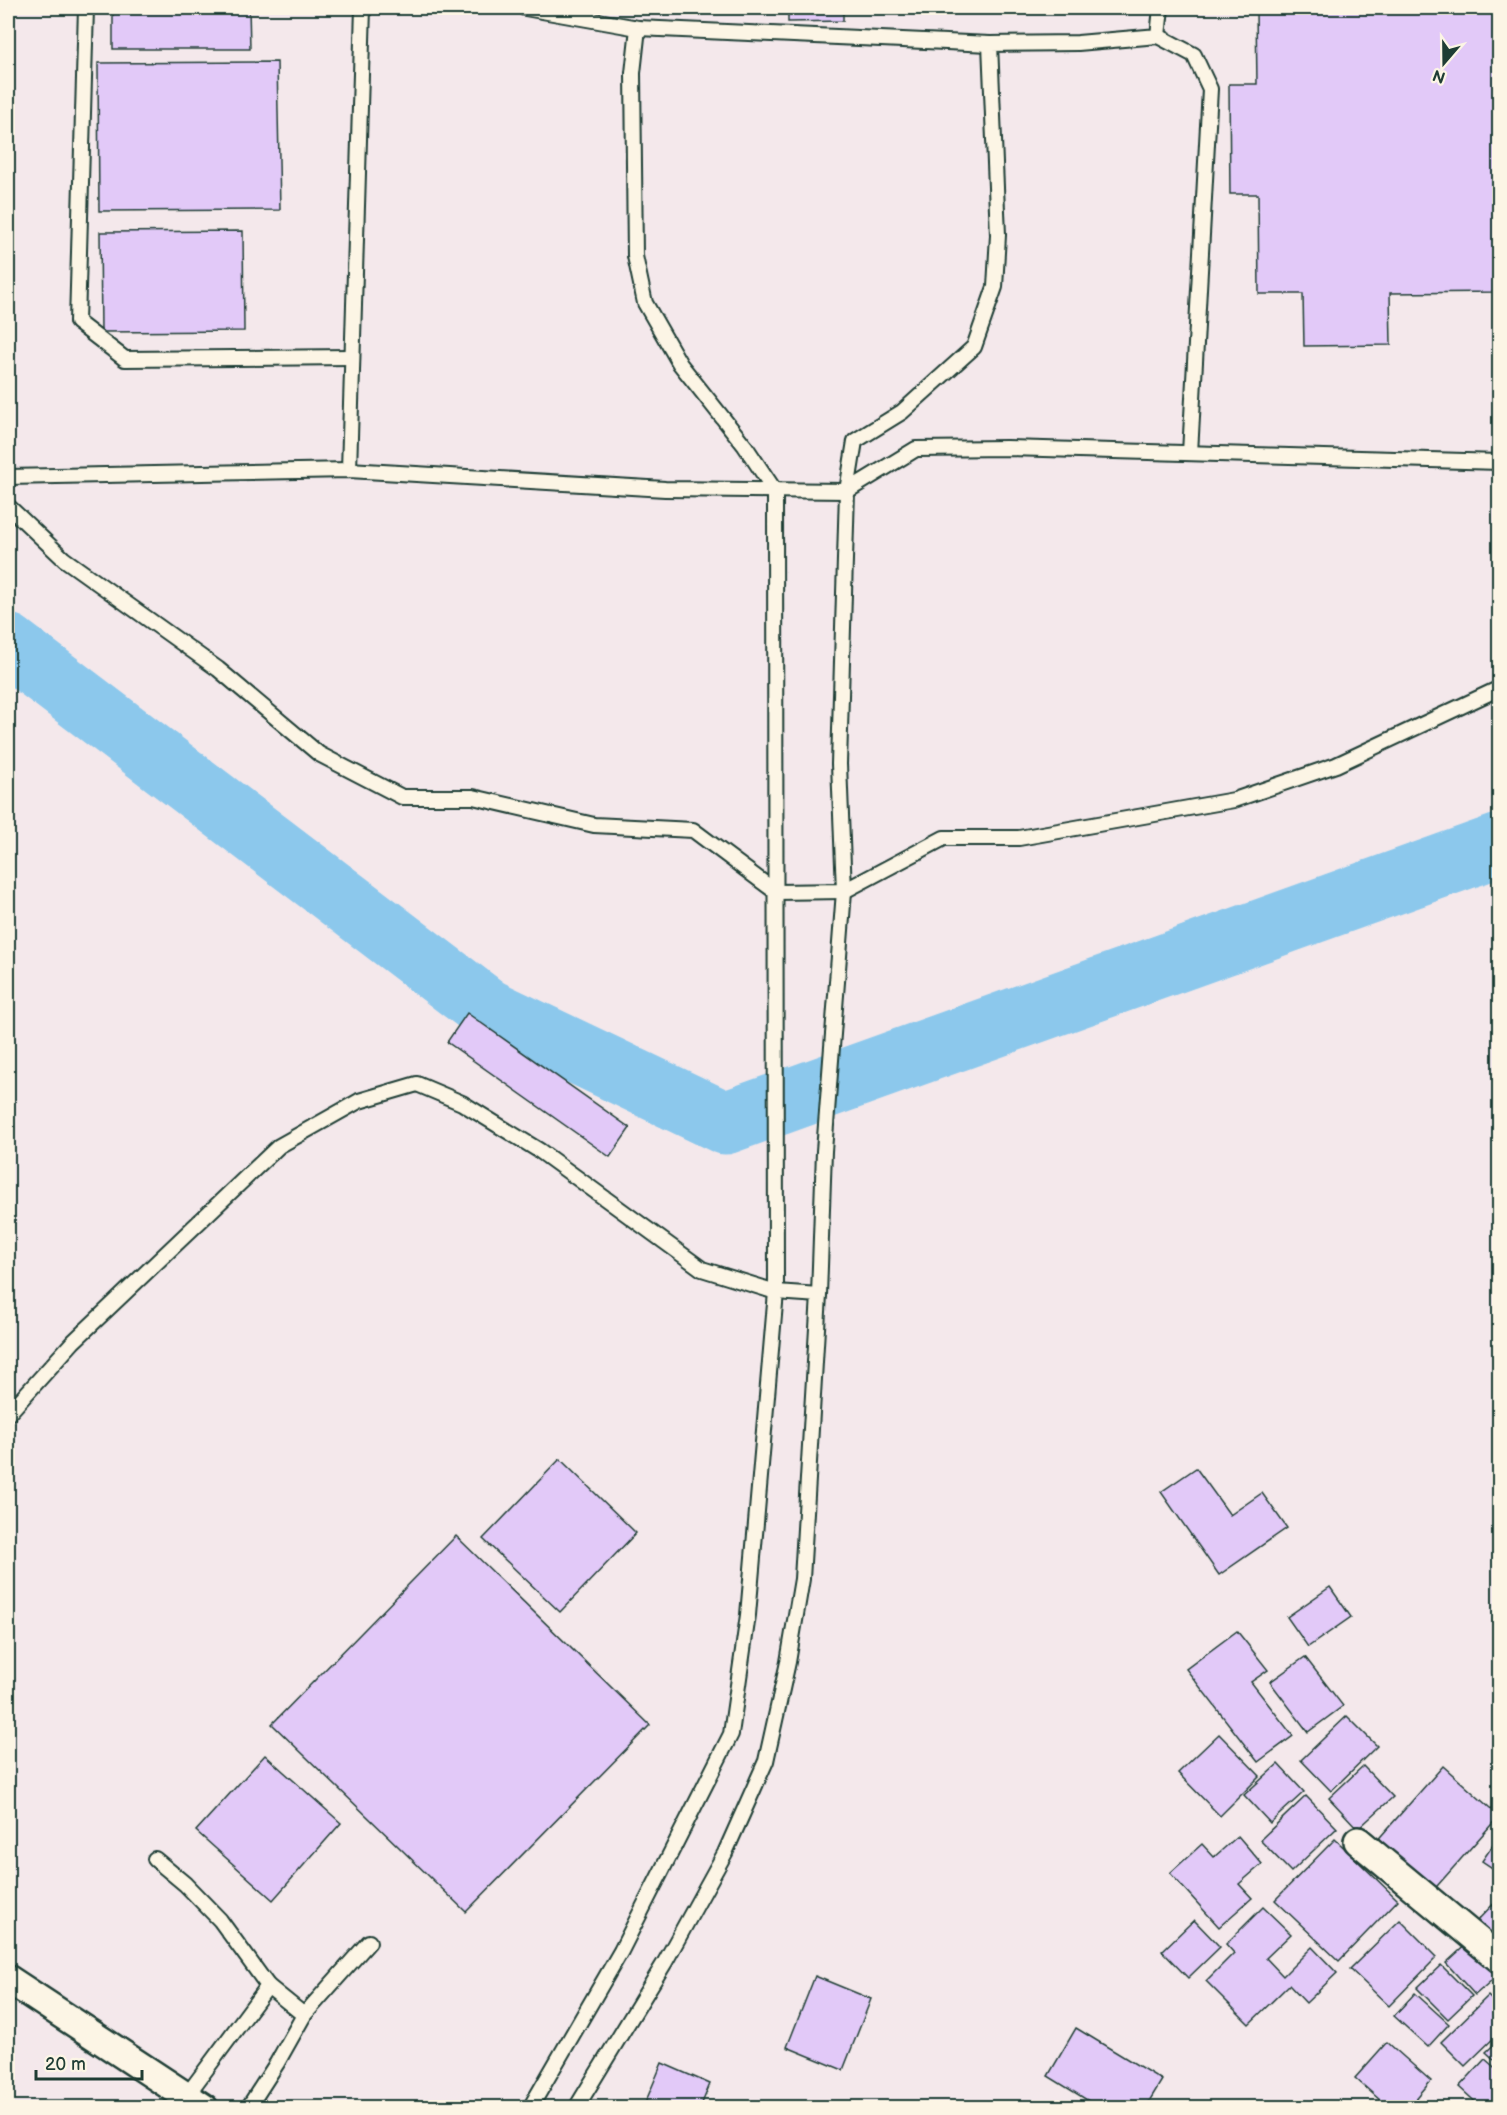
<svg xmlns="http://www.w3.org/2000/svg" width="1507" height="2115" viewBox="0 0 1507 2115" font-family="'Balsamiq Sans',sans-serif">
	<rect width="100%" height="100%" fill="#f4e8eb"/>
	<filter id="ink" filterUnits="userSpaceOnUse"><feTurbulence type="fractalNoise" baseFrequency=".0167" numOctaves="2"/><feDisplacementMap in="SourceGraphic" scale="12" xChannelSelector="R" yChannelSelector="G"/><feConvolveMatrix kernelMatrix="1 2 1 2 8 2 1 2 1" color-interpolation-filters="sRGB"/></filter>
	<g filter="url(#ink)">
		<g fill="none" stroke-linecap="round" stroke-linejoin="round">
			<path stroke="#8cc8ec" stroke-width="63" d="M 8,645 L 488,1010 L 725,1123 L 1500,845"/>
		</g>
		<g fill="#e2c9f8" stroke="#1f3d34" stroke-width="1.5">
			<path d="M 113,8 L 249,8 L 250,49 L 113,49 Z"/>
			<path d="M 788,8 L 843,8 L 843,21 L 788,22 Z"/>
			<path d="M 1301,8 L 1500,8 L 1500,292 L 1390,293 L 1391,345 L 1304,346 L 1303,294 L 1259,294 L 1258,194 L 1230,194 L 1229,84 L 1257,84 L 1256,9 Z"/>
			<path d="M 277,62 L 280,210 L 99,211 L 98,63 Z"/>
			<path d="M 243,231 L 244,331 L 101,332 L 100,232 Z"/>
			<path d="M 467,1013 L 630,1128 L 610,1157 L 447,1042 Z"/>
			<path d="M 560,1459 L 636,1533 L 560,1612 L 483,1539 Z"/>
			<path d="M 1196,1468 L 1230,1515 L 1262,1493 L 1287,1528 L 1219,1575 L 1161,1492 Z"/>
			<path d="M 456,1536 L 650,1725 L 466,1912 L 272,1724 Z"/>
			<path d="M 1330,1587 L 1351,1617 L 1308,1647 L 1287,1617 Z"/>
			<path d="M 1237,1631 L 1268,1670 L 1251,1682 L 1293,1736 L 1258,1762 L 1186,1669 Z"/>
			<path d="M 1305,1657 L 1343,1706 L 1308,1732 L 1270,1682 Z"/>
			<path d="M 1347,1716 L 1377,1746 L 1331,1791 L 1301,1760 Z"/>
			<path d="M 1219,1734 L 1260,1776 L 1220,1816 L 1178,1773 Z"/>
			<path d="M 265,1755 L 341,1823 L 273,1900 L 196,1831 Z"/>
			<path d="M 1278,1764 L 1304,1792 L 1270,1823 L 1244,1795 Z"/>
			<path d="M 1363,1766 L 1393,1797 L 1358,1829 L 1329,1798 Z"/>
			<path d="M 1443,1766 L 1499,1816 L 1430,1894 L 1374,1844 Z"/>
			<path d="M 1306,1796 L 1337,1828 L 1291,1872 L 1260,1840 Z"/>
			<path d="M 1500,1835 L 1500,1873 L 1482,1861 Z"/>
			<path d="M 1238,1836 L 1262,1864 L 1239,1884 L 1252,1898 L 1219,1927 L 1170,1873 L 1202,1844 L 1214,1857 Z"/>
			<path d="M 1335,1839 L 1398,1900 L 1339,1961 L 1275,1900 Z"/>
			<path d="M 1500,1897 L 1500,1946 L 1475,1923 Z"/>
			<path d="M 1263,1907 L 1291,1934 L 1266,1958 L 1283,1976 L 1312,1947 L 1337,1973 L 1306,2003 L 1289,1985 L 1249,2024 L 1206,1981 L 1234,1953 L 1226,1944 Z"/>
			<path d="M 1194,1920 L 1220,1947 L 1188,1978 L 1162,1951 Z"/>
			<path d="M 1400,1920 L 1437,1957 L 1389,2006 L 1350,1969 Z"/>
			<path d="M 1471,1940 L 1500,1971 L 1500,1973 L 1475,1995 L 1446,1963 Z"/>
			<path d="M 1441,1965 L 1472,1996 L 1448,2019 L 1417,1988 Z"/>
			<path d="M 815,1976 L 871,1999 L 843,2070 L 787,2047 Z"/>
			<path d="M 1415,1993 L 1449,2024 L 1428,2047 L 1394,2016 Z"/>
			<path d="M 1488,1996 L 1500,2008 L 1500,2032 L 1465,2066 L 1441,2042 Z"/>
			<path d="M 1076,2028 L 1162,2080 L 1145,2108 L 1100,2108 L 1048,2076 Z"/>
			<path d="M 1500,2039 L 1500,2065 L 1486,2052 Z"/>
			<path d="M 1387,2042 L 1431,2081 L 1408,2108 L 1389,2108 L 1355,2078 Z"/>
			<path d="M 1485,2059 L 1500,2072 L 1500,2103 L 1495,2108 L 1482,2108 L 1459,2087 Z"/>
			<path d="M 662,2063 L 710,2084 L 700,2108 L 643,2108 Z"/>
		</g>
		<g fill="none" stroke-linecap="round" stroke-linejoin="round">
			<defs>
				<g id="service">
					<path d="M 86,8 L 77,322 L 125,359 L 352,357"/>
					<path d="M 525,8 L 638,28 L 990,44"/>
					<path d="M 1158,36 L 1194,55 L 1210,89 L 1190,453"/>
					<path d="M 349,470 L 363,8"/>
					<path d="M 8,477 L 349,470 L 665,489 L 847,491 L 916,449 L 1007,448 L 1500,462"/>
					<path d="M 8,506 L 64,559 L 218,669 L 319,754 L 402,797 L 473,797 L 594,825 L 693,830 L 776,892 L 844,891 L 944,838 L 1019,838 L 1234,800 L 1336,765 L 1500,688"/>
					<path d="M 8,1414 L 73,1342 L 279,1146 L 359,1101 L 417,1084 L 462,1103 L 540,1151 L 702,1269 L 776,1292 L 819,1295"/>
					<path d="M 155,1859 L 185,1884 L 220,1920 L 268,1986 L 187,2095"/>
					<path d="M 304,2015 L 369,1942"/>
					<path d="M 248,2108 L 277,2063 L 304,2015 L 268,1986"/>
					<path d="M 530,2108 L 621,1951 L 731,1734 L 748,1615 L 776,1292 L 775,491 L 745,446 L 680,364 L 645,303 L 635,256 L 633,73 L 638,28"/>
					<path d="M 576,2108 L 665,1962 L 725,1853 L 766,1761 L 788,1662 L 802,1579 L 819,1295 L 824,1151 L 844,891 L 839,764 L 847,491 L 855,441 L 902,412 L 974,347 L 995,287 L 998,235 L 990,44 L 1078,43 L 1158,36 L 1161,8"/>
				</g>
				<g id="minor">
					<path d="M 1358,1841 L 1500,1959"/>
					<path d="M 8,1979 L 204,2108"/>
				</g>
			</defs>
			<use href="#service" stroke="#1f3d34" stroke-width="18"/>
			<use href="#minor" stroke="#1f3d34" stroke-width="32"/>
			<use href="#service" stroke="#fcf5e5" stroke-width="14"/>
			<use href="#minor" stroke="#fcf5e5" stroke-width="27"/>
		</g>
	</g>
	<rect width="1507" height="2115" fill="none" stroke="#fcf5e5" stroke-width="30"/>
	<rect x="15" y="15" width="1477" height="2085" fill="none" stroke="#1f3d34" stroke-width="2" filter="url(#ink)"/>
	<g transform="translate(1444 63) rotate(200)" stroke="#fcf5e5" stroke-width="4.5" paint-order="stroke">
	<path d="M0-4.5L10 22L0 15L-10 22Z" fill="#1f3d34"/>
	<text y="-9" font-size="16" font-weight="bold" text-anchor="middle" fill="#1f3d34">N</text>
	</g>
	<path d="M36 2070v9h106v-9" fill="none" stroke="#1f3d34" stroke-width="3"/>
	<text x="45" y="2070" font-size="18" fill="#1f3d34" stroke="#fcf5e5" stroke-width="4.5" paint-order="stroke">20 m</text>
</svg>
